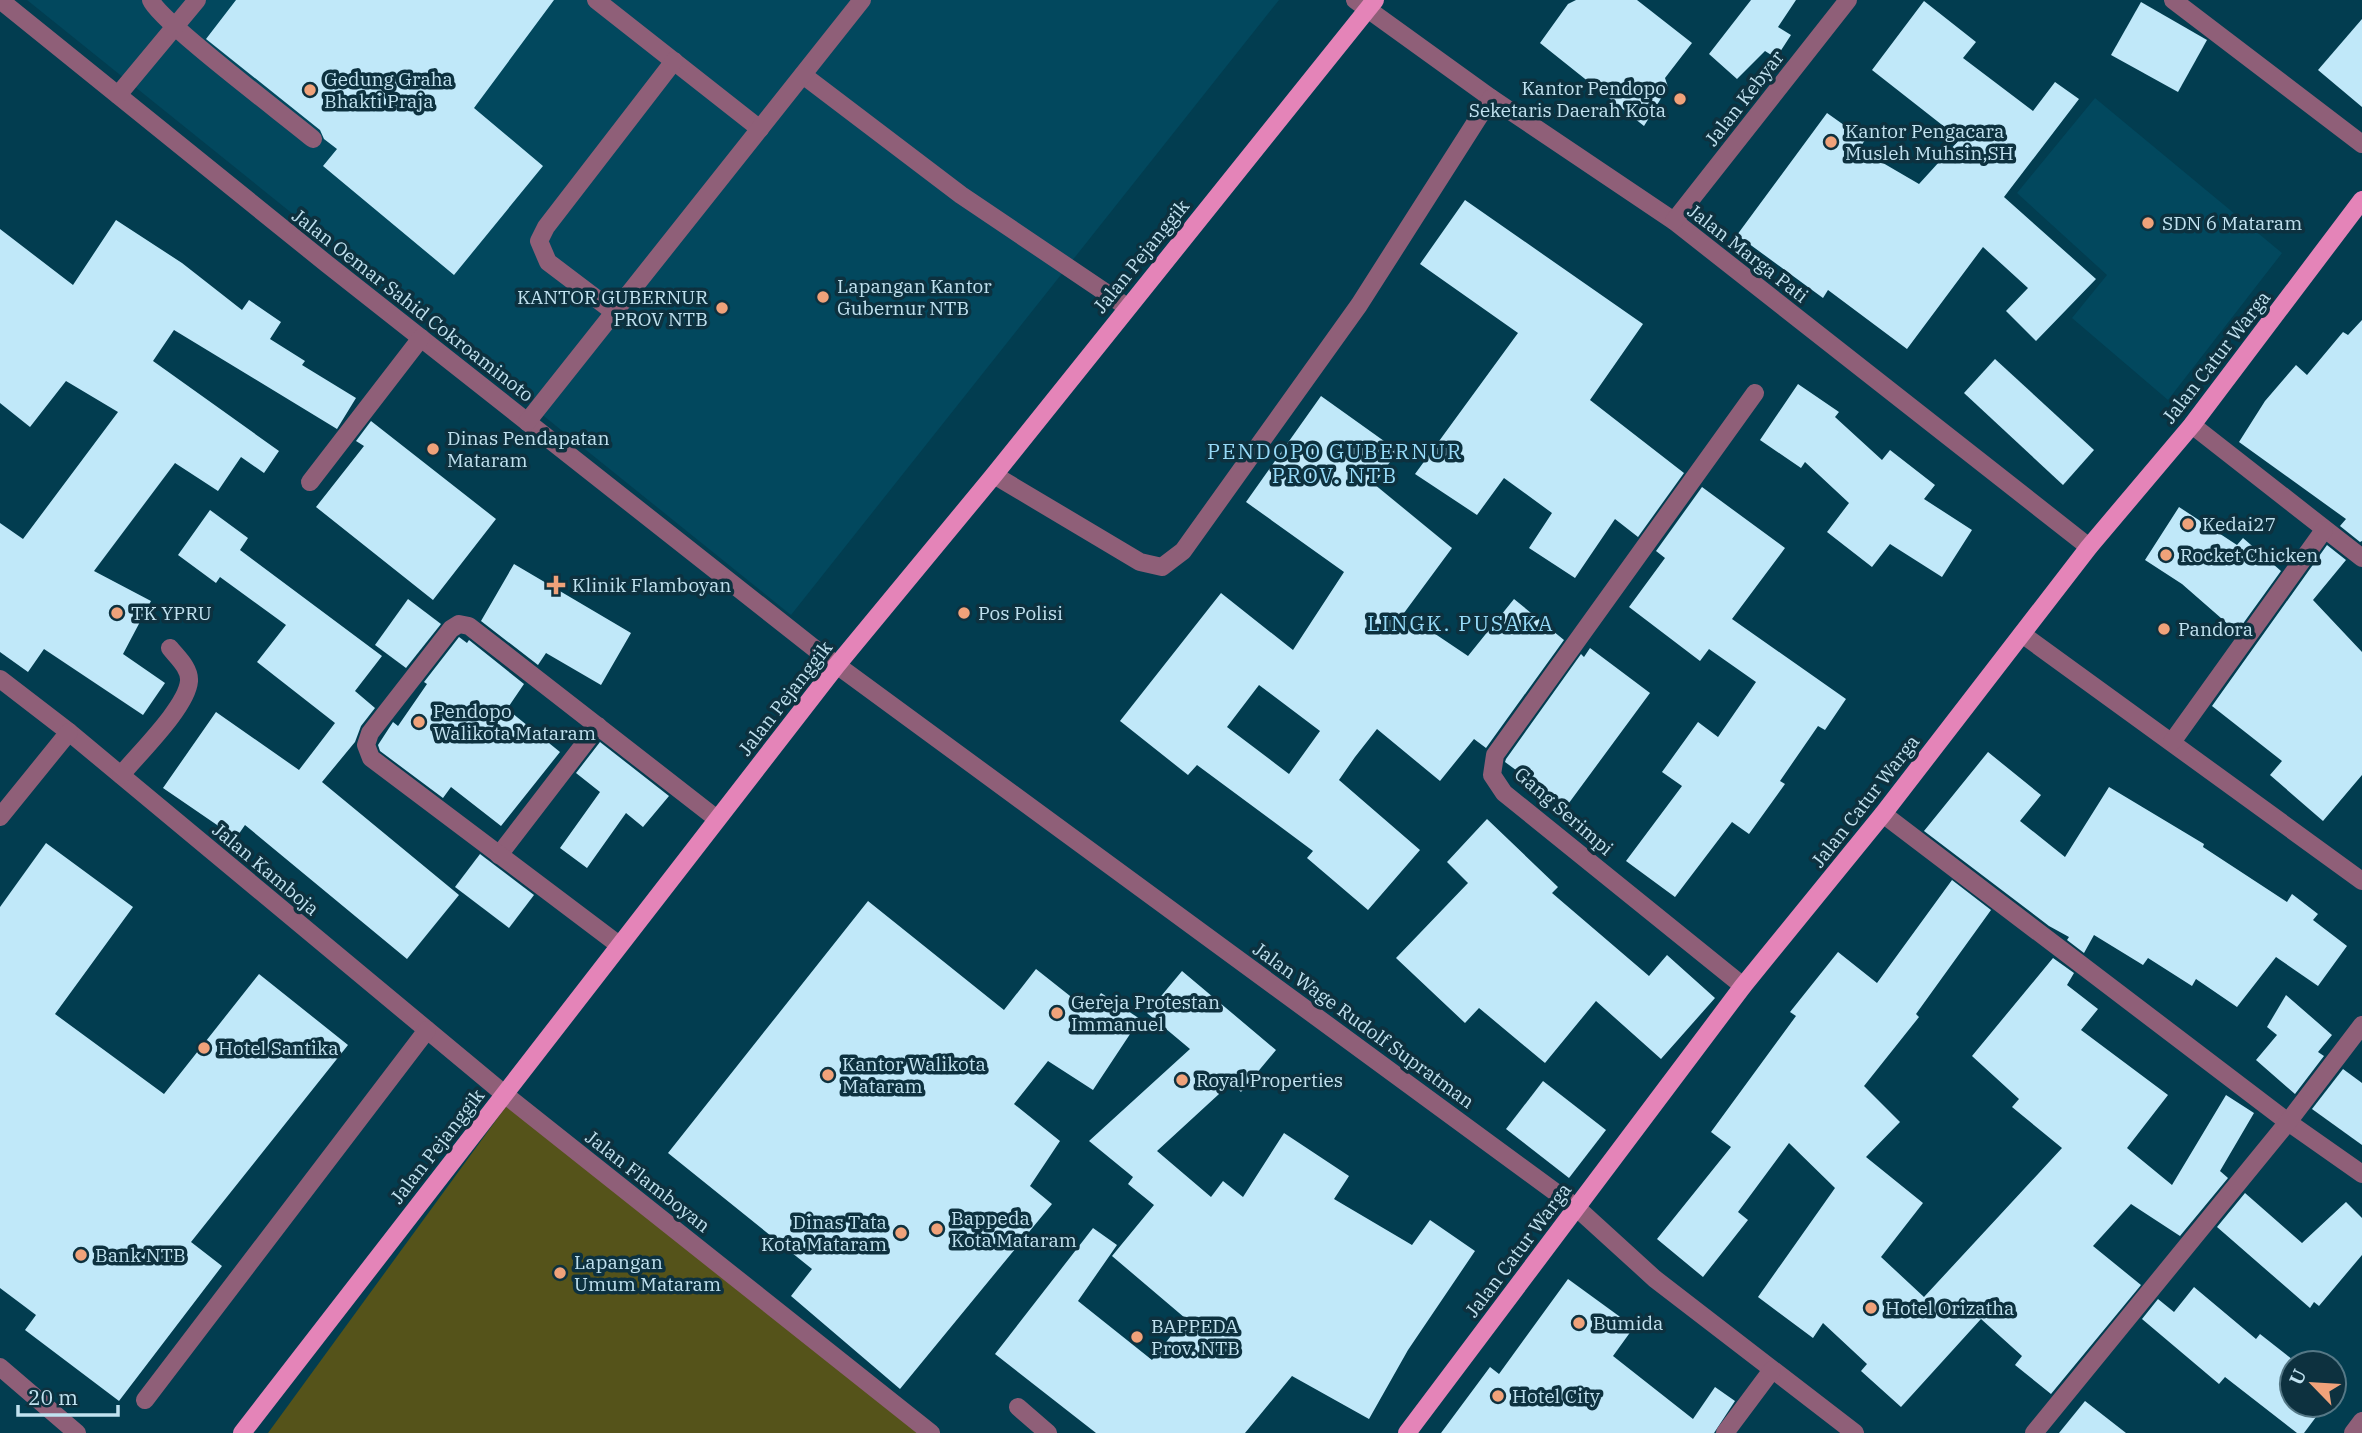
<svg xmlns="http://www.w3.org/2000/svg" width="2362" height="1433" viewBox="0 0 2362 1433" font-family="'IBM Plex Serif',serif">
	<rect width="100%" height="100%" fill="#023d50"/>
	<g fill="#02485e">
		<path d="M 27,0 L 1279,0 L 791,615 Z"/>
		<path d="M 2095,98 L 2282,253 L 2168,400 L 2072,318 L 2107,275 L 2017,193 Z"/>
	</g>
	<path fill="#55531a" d="M 510,1101 L 930,1433 L 268,1433 Z"/>
	<g fill="#c0e8f9" fill-rule="evenodd">
		<path d="M 236,0 L 554,0 L 474,108 L 543,166 L 454,275 L 323,166 L 337,149 L 324,139 L 320,130 L 206,39 Z"/>
		<path d="M 1576,0 L 1637,0 L 1692,43 L 1665,78 L 1668,87 L 1644,126 L 1540,43 L 1568,4 Z"/>
		<path d="M 1751,0 L 1796,0 L 1778,27 L 1791,35 L 1776,58 L 1765,51 L 1737,79 L 1709,54 Z"/>
		<path d="M 1924,1 L 1976,42 L 1963,58 L 2033,111 L 2055,82 L 2079,99 L 2004,197 L 2096,279 L 2036,341 L 2006,311 L 2028,288 L 1983,247 L 1907,349 L 1828,290 L 1823,298 L 1737,235 L 1827,113 L 1865,140 L 1859,149 L 1919,184 L 1960,139 L 1872,70 Z"/>
		<path d="M 2141,2 L 2207,40 L 2178,92 L 2111,55 Z"/>
		<path d="M 2362,19 L 2362,107 L 2318,70 Z"/>
		<path d="M 1465,200 L 1643,324 L 1590,400 L 1684,473 L 1638,537 L 1615,519 L 1575,578 L 1529,548 L 1552,513 L 1504,478 L 1477,515 L 1415,474 L 1518,333 L 1420,264 Z"/>
		<path d="M 116,220 L 182,263 L 242,310 L 249,300 L 281,322 L 270,339 L 305,361 L 302,365 L 356,398 L 337,429 L 174,330 L 153,361 L 279,451 L 264,473 L 241,457 L 218,491 L 175,463 L 94,571 L 151,601 L 123,654 L 165,683 L 143,715 L 44,649 L 28,672 L 0,652 L 0,523 L 23,539 L 118,412 L 66,381 L 30,427 L 0,403 L 0,229 L 73,285 Z"/>
		<path d="M 2362,320 L 2362,541 L 2360,542 L 2340,526 L 2346,519 L 2239,442 L 2265,401 L 2296,365 L 2307,375 L 2343,332 L 2348,335 Z"/>
		<path d="M 1995,359 L 2094,450 L 2063,485 L 1964,393 Z"/>
		<path d="M 1798,384 L 1839,412 L 1835,417 L 1882,460 L 1890,450 L 1935,485 L 1924,499 L 1972,530 L 1942,577 L 1890,544 L 1872,567 L 1827,532 L 1849,503 L 1805,462 L 1801,468 L 1760,440 Z"/>
		<path d="M 1321,396 L 1398,451 L 1374,484 L 1452,548 L 1404,613 L 1468,656 L 1514,599 L 1564,640 L 1486,748 L 1474,739 L 1440,781 L 1377,729 L 1355,757 L 1339,780 L 1420,850 L 1368,910 L 1307,858 L 1313,851 L 1197,765 L 1188,775 L 1120,721 L 1221,593 L 1293,650 L 1344,572 L 1246,502 ZM 1259,685 L 1320,731 L 1289,774 L 1227,727 Z"/>
		<path d="M 371,421 L 496,519 L 433,600 L 316,507 L 364,446 L 356,441 Z"/>
		<path d="M 1702,487 L 1785,548 L 1732,619 L 1846,699 L 1825,730 L 1818,726 L 1780,781 L 1785,784 L 1749,834 L 1732,822 L 1675,897 L 1626,861 L 1682,786 L 1662,772 L 1698,722 L 1718,737 L 1756,682 L 1709,649 L 1700,661 L 1629,607 L 1665,558 L 1656,551 Z"/>
		<path d="M 2179,507 L 2237,545 L 2243,538 L 2281,571 L 2237,632 L 2182,584 L 2145,560 Z"/>
		<path d="M 210,510 L 248,538 L 240,550 L 382,656 L 355,691 L 375,708 L 361,726 L 355,742 L 322,782 L 459,895 L 407,959 L 245,825 L 236,838 L 163,788 L 216,712 L 299,770 L 335,723 L 257,662 L 286,625 L 220,577 L 216,583 L 178,555 Z"/>
		<path d="M 2327,545 L 2346,560 L 2313,600 L 2362,652 L 2362,775 L 2323,821 L 2270,775 L 2282,761 L 2212,706 Z"/>
		<path d="M 514,564 L 631,633 L 601,685 L 546,653 L 538,665 L 481,621 Z"/>
		<path d="M 408,599 L 441,624 L 406,668 L 375,645 Z"/>
		<path d="M 459,637 L 467,643 L 469,640 L 524,684 L 507,709 L 560,752 L 501,826 L 451,787 L 443,798 L 380,751 L 378,745 L 393,722 L 398,726 L 427,684 L 424,682 Z"/>
		<path d="M 1590,648 L 1650,693 L 1566,807 L 1505,762 L 1506,759 L 1581,654 L 1584,657 Z"/>
		<path d="M 600,742 L 669,796 L 643,827 L 626,813 L 587,868 L 560,848 L 600,792 L 576,773 Z"/>
		<path d="M 1988,752 L 2041,795 L 2020,821 L 2065,857 L 2109,787 L 2204,844 L 2203,847 L 2287,902 L 2292,894 L 2318,914 L 2313,920 L 2347,946 L 2318,986 L 2276,957 L 2237,1007 L 2196,979 L 2192,986 L 2148,958 L 2143,965 L 2094,935 L 2084,953 L 2067,940 L 2069,937 L 2049,926 L 1924,831 Z"/>
		<path d="M 1487,819 L 1558,887 L 1552,893 L 1649,976 L 1667,955 L 1715,998 L 1661,1059 L 1596,1001 L 1545,1063 L 1479,1008 L 1465,1023 L 1396,958 L 1468,883 L 1447,862 Z"/>
		<path d="M 46,843 L 133,907 L 55,1014 L 164,1094 L 259,974 L 348,1045 L 191,1242 L 222,1266 L 119,1401 L 25,1330 L 36,1315 L 0,1288 L 0,907 Z"/>
		<path d="M 480,854 L 534,895 L 509,928 L 455,887 Z"/>
		<path d="M 1952,880 L 1991,910 L 1916,1014 L 1919,1017 L 1864,1086 L 1900,1122 L 1866,1157 L 1923,1203 L 1881,1257 L 1924,1297 L 2062,1148 L 2012,1107 L 2019,1099 L 1972,1056 L 2053,958 L 2074,973 L 2067,985 L 2098,1009 L 2081,1030 L 2168,1095 L 2127,1148 L 2172,1185 L 2226,1095 L 2254,1113 L 2220,1171 L 2228,1178 L 2180,1236 L 2131,1204 L 2093,1246 L 2141,1285 L 2051,1394 L 2015,1365 L 2022,1356 L 1981,1319 L 1901,1407 L 1861,1371 L 1867,1364 L 1823,1323 L 1813,1338 L 1758,1297 L 1835,1188 L 1789,1143 L 1738,1212 L 1748,1220 L 1703,1277 L 1657,1239 L 1731,1147 L 1711,1132 L 1796,1016 L 1790,1012 L 1838,952 L 1877,983 Z"/>
		<path d="M 868,901 L 1004,1010 L 1036,969 L 1089,1011 L 1101,993 L 1140,1019 L 1093,1090 L 1048,1061 L 1014,1104 L 1060,1141 L 1030,1186 L 1052,1204 L 900,1389 L 791,1296 L 812,1269 L 668,1153 Z"/>
		<path d="M 1182,971 L 1276,1050 L 1241,1092 L 1231,1083 L 1157,1151 L 1211,1197 L 1223,1181 L 1243,1197 L 1284,1133 L 1349,1176 L 1334,1199 L 1412,1245 L 1430,1220 L 1475,1251 L 1408,1350 L 1369,1419 L 1292,1376 L 1245,1433 L 1096,1433 L 995,1354 L 1093,1228 L 1117,1245 L 1078,1301 L 1152,1360 L 1185,1318 L 1112,1256 L 1154,1205 L 1128,1184 L 1133,1177 L 1089,1141 L 1190,1049 L 1147,1013 Z"/>
		<path d="M 2286,995 L 2332,1035 L 2318,1052 L 2324,1056 L 2295,1094 L 2256,1060 L 2277,1035 L 2267,1027 Z"/>
		<path d="M 2343,1069 L 2362,1083 L 2362,1145 L 2312,1109 Z"/>
		<path d="M 1543,1081 L 1606,1130 L 1569,1178 L 1506,1129 Z"/>
		<path d="M 2245,1193 L 2302,1243 L 2346,1202 L 2362,1218 L 2362,1255 L 2319,1306 L 2314,1302 L 2310,1308 L 2217,1227 Z"/>
		<path d="M 1568,1279 L 1634,1327 L 1613,1356 L 1693,1419 L 1715,1387 L 1735,1401 L 1714,1433 L 1441,1433 L 1490,1367 L 1499,1374 Z"/>
		<path d="M 2194,1287 L 2256,1339 L 2260,1334 L 2297,1363 L 2292,1363 L 2292,1405 L 2325,1405 L 2304,1433 L 2297,1433 L 2225,1377 L 2219,1384 L 2142,1319 L 2158,1299 L 2174,1312 Z"/>
		<path d="M 2085,1401 L 2126,1433 L 2059,1433 Z"/>
	</g>
	<g fill="none" stroke-linecap="round" stroke-linejoin="round">
		<g stroke="#8f5f78" stroke-width="18">
			<path d="M 0,0 L 327,264 L 819,652 L 1577,1208 L 1655,1279 L 1855,1433"/>
			<path d="M 151,0 C 159,21 287,117 313,139"/>
			<path d="M 596,0 L 760,129"/>
			<path d="M 1355,0 L 1491,98 L 1674,221 L 2089,547"/>
			<path d="M 2173,0 L 2362,144"/>
			<path d="M 803,75 L 961,195 L 1127,307"/>
			<path d="M 118,95 L 197,0"/>
			<path d="M 1674,221 L 1848,0"/>
			<path d="M 614,312 L 548,262 L 539,241 L 546,227 L 674,61"/>
			<path d="M 527,422 L 862,0"/>
			<path d="M 2192,425 L 2362,558"/>
			<path d="M 994,475 L 1140,562 L 1162,567 L 1183,551 L 1359,305 L 1491,98"/>
			<path d="M 310,482 L 421,338"/>
			<path d="M 2022,634 L 2362,881"/>
			<path d="M 0,679 L 69,732 L 503,1093 L 931,1433"/>
			<path d="M 2172,742 L 2324,530"/>
			<path d="M 121,775 C 138,754 187,707 189,681 C 190,668 177,657 170,648"/>
			<path d="M 1883,814 L 2288,1122 L 2362,1174"/>
			<path d="M 0,817 L 69,732"/>
			<path d="M 499,855 L 598,726"/>
			<path d="M 619,945 L 371,758 L 366,745 L 370,733 L 451,629 L 459,624 L 469,626 L 717,819"/>
			<path d="M 1743,986 L 1504,793 L 1492,775 L 1495,755 L 1755,393"/>
			<path d="M 0,1367 L 77,1433"/>
			<path d="M 145,1400 L 427,1030"/>
			<path d="M 1018,1407 L 1048,1433"/>
			<path d="M 1725,1433 L 1772,1370"/>
			<path d="M 2034,1433 L 2288,1122 L 2362,1025"/>
			<path d="M 2353,1433 L 2362,1421"/>
		</g>
		<g stroke="#e484b8" stroke-width="18">
			<path d="M 242,1433 L 837,665 L 994,475 L 1375,0"/>
			<path d="M 1407,1433 L 1743,986 L 1883,814 L 2089,547 L 2192,425 L 2362,200"/>
		</g>
	</g>
	<g fill="#f0a27a" stroke="#0d313f" stroke-width="2.5">
		<circle cx="310" cy="90" r="7"/>
		<circle cx="1680" cy="99" r="7"/>
		<circle cx="1831" cy="142" r="7"/>
		<circle cx="2148" cy="223" r="7"/>
		<circle cx="823" cy="297" r="7"/>
		<circle cx="722" cy="308" r="7"/>
		<circle cx="433" cy="449" r="7"/>
		<circle cx="2188" cy="524" r="7"/>
		<circle cx="2166" cy="555" r="7"/>
		<path d="M552.5 574.5h7v7h7v7h-7v7h-7v-7h-7v-7h7z"/>
		<circle cx="117" cy="613" r="7"/>
		<circle cx="964" cy="613" r="7"/>
		<circle cx="2164" cy="629" r="7"/>
		<circle cx="419" cy="722" r="7"/>
		<circle cx="1057" cy="1013" r="7"/>
		<circle cx="204" cy="1048" r="7"/>
		<circle cx="828" cy="1075" r="7"/>
		<circle cx="1182" cy="1080" r="7"/>
		<circle cx="937" cy="1229" r="7"/>
		<circle cx="901" cy="1233" r="7"/>
		<circle cx="81" cy="1255" r="7"/>
		<circle cx="560" cy="1273" r="7"/>
		<circle cx="1871" cy="1308" r="7"/>
		<circle cx="1579" cy="1323" r="7"/>
		<circle cx="1137" cy="1337" r="7"/>
		<circle cx="1498" cy="1396" r="7"/>
	</g>
	<g text-anchor="middle" dominant-baseline="central" stroke-width="7" stroke-linejoin="round" paint-order="stroke">
		<g font-size="19" fill="#c1e2f0" stroke="#0d313f" text-anchor="start">
			<text x="324" y="79">Gedung Graha<tspan x="324" dy="22">Bhakti Praja</tspan></text>
			<text x="1666" y="88" text-anchor="end">Kantor Pendopo<tspan x="1666" dy="22">Seketaris Daerah Kota</tspan></text>
			<text x="1845" y="131">Kantor Pengacara<tspan x="1845" dy="22">Musleh Muhsin,SH</tspan></text>
			<text x="2162" y="223">SDN 6 Mataram</text>
			<text x="837" y="286">Lapangan Kantor<tspan x="837" dy="22">Gubernur NTB</tspan></text>
			<text x="708" y="297" text-anchor="end">KANTOR GUBERNUR<tspan x="708" dy="22">PROV NTB</tspan></text>
			<text x="447" y="438">Dinas Pendapatan<tspan x="447" dy="22">Mataram</tspan></text>
			<text x="2202" y="524">Kedai27</text>
			<text x="2180" y="555">Rocket Chicken</text>
			<text x="572" y="585">Klinik Flamboyan</text>
			<text x="131" y="613">TK YPRU</text>
			<text x="978" y="613">Pos Polisi</text>
			<text x="2178" y="629">Pandora</text>
			<text x="433" y="711">Pendopo<tspan x="433" dy="22">Walikota Mataram</tspan></text>
			<text x="1071" y="1002">Gereja Protestan<tspan x="1071" dy="22">Immanuel</tspan></text>
			<text x="218" y="1048">Hotel Santika</text>
			<text x="842" y="1064">Kantor Walikota<tspan x="842" dy="22">Mataram</tspan></text>
			<text x="1196" y="1080">Royal Properties</text>
			<text x="951" y="1218">Bappeda<tspan x="951" dy="22">Kota Mataram</tspan></text>
			<text x="887" y="1222" text-anchor="end">Dinas Tata<tspan x="887" dy="22">Kota Mataram</tspan></text>
			<text x="95" y="1255">Bank NTB</text>
			<text x="574" y="1262">Lapangan<tspan x="574" dy="22">Umum Mataram</tspan></text>
			<text x="1885" y="1308">Hotel Orizatha</text>
			<text x="1593" y="1323">Bumida</text>
			<text x="1151" y="1326">BAPPEDA<tspan x="1151" dy="22">Prov. NTB</tspan></text>
			<text x="1512" y="1396">Hotel City</text>
		</g>
		<g font-size="19" fill="#c1e2f0" stroke="#0d313f">
			<text transform="translate(1744 98) rotate(-52)">Jalan Kebyar</text>
			<text transform="translate(1748 253) rotate(38)">Jalan Marga Pati</text>
			<text transform="translate(1141 256) rotate(-51)">Jalan Pejanggik</text>
			<text transform="translate(413 305) rotate(38)">Jalan Oemar Sahid Cokroaminoto</text>
			<text transform="translate(2216 357) rotate(-52)">Jalan Catur Warga</text>
			<text transform="translate(785 698) rotate(-52)">Jalan Pejanggik</text>
			<text transform="translate(1865 801) rotate(-52)">Jalan Catur Warga</text>
			<text transform="translate(1564 811) rotate(41)">Gang Serimpi</text>
			<text transform="translate(266 869) rotate(40)">Jalan Kamboja</text>
			<text transform="translate(1364 1025) rotate(36)">Jalan Wage Rudolf Supratman</text>
			<text transform="translate(437 1146) rotate(-52)">Jalan Pejanggik</text>
			<text transform="translate(648 1181) rotate(38)">Jalan Flamboyan</text>
			<text transform="translate(1518 1250) rotate(-53)">Jalan Catur Warga</text>
		</g>
		<g font-size="21" letter-spacing="2" fill="#96daf8" stroke="#0d313f">
			<text x="1335" y="451">PENDOPO GUBERNUR<tspan x="1335" dy="24">PROV. NTB</tspan></text>
			<text x="1461" y="623">LINGK. PUSAKA</text>
		</g>
	</g>
	<g transform="translate(2313 1384) rotate(295)"><circle r="33" fill="#0d313f" stroke="#557886" stroke-width="2"/>
	<path d="M0-5L12 26L0 18L-12 26Z" fill="#f0a27a"/>
	<text y="-10" font-size="19" font-weight="bold" text-anchor="middle" fill="#c1e2f0">U</text>
	</g>
	<path d="M18 1405v10h100v-10" fill="none" stroke="#c1e2f0" stroke-width="3.5"/>
	<text x="28" y="1405" font-size="21" fill="#c1e2f0" stroke="#0d313f" stroke-width="5" paint-order="stroke">20 m</text>
</svg>
